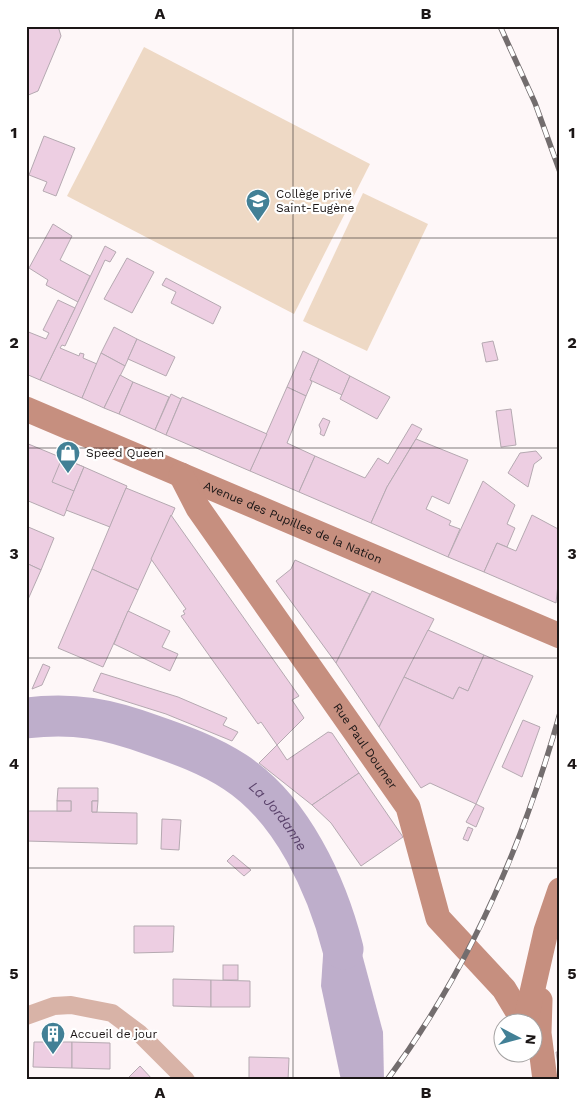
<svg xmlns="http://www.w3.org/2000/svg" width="586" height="1106" viewBox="0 0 586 1106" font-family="'Work Sans',sans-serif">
	<rect width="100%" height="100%" fill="#fef7f8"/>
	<g fill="#eed9c5">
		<path d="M 144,47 L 370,164 L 294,314 L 67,196 Z"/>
		<path d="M 363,193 L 428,224 L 367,351 L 303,321 Z"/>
	</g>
	<path fill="#beaecb" d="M 327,896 L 362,954 L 383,1032 L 384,1080 L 341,1080 L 321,986 Z"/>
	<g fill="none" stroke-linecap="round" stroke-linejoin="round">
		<path stroke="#beaecb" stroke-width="41" id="s1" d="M 26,718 C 74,712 108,719 152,735 C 181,745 209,755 235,772 C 292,809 327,886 343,949"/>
	</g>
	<g fill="#edcee2" stroke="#b5a9b1">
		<path d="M 26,26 L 58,26 L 61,36 L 38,91 L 26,96 Z"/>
		<path d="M 44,136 L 75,148 L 56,196 L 43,191 L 47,182 L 29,175 Z"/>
		<path d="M 53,224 L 72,236 L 60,260 L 90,276 L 78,302 L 46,285 L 48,280 L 29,268 Z"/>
		<path d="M 105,246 L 116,252 L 110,262 L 105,260 L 65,346 L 62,345 L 60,348 L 79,356 L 80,353 L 84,354 L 83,358 L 97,364 L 82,398 L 40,380 Z"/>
		<path d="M 127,258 L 154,272 L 132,313 L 104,299 Z"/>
		<path d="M 166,278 L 221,307 L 213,324 L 171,303 L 176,292 L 162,285 Z"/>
		<path d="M 58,300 L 75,308 L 40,380 L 26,374 L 26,331 L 46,339 L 49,333 L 43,330 Z"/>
		<path d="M 114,327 L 137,339 L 125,366 L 101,353 Z"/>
		<path d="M 137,339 L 175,357 L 166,376 L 128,359 Z"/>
		<path d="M 493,341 L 498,360 L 486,362 L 482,343 Z"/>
		<path d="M 303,351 L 319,359 L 310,380 L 312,382 L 306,396 L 287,387 Z"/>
		<path d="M 101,353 L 125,366 L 104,408 L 82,398 Z"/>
		<path d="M 319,359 L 350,376 L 342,395 L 310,380 Z"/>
		<path d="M 120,375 L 133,382 L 119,414 L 104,408 Z"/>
		<path d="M 350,376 L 390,397 L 377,419 L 340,399 Z"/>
		<path d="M 133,382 L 169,397 L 155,430 L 119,414 Z"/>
		<path d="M 287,387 L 306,396 L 287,443 L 315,456 L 299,492 L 250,471 Z"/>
		<path d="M 171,394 L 181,399 L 166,435 L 155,430 Z"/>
		<path d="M 182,397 L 267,434 L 250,471 L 166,435 Z"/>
		<path d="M 511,409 L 516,445 L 501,447 L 496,411 Z"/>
		<path d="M 323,418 L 330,421 L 324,436 L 320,434 L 321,430 L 319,425 Z"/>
		<path d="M 412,424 L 422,429 L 387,487 L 371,523 L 299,492 L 315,456 L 365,478 L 378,458 L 388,464 Z"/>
		<path d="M 416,439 L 468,460 L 449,504 L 432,496 L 426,509 L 451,521 L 449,525 L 460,529 L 448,557 L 371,523 L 387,487 Z"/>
		<path d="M 26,443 L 84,467 L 64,516 L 26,500 Z"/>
		<path d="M 536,451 L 542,458 L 534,464 L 528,487 L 508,473 L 520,453 Z"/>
		<path d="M 62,458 L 84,467 L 74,491 L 52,482 Z"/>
		<path d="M 84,467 L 127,486 L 110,527 L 66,510 Z"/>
		<path d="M 483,481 L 515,505 L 507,524 L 515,528 L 507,547 L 497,543 L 484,572 L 448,557 Z"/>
		<path d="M 126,488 L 175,508 L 138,590 L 92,569 Z"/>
		<path d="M 171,515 L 299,696 L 292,700 L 304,718 L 277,745 L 261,722 L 258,724 L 181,616 L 185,614 L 183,611 L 186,609 L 151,559 Z"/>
		<path d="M 532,515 L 560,530 L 560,565 L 556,603 L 484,572 L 497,543 L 516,551 Z"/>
		<path d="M 26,526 L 54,538 L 41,570 L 26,563 Z"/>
		<path d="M 295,560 L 370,594 L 336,663 L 276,581 L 291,569 Z"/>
		<path d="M 26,563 L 41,570 L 26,604 Z"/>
		<path d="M 92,569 L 138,590 L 103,667 L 58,648 Z"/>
		<path d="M 372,591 L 434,619 L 379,727 L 336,663 Z"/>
		<path d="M 128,611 L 170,631 L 162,647 L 178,654 L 170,671 L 114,644 Z"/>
		<path d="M 428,630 L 484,655 L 468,691 L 459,687 L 453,699 L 404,677 Z"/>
		<path d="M 484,655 L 533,676 L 476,804 L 430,783 L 421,788 L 379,727 L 404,677 L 453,699 L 459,687 L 468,691 Z"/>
		<path d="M 43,664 L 50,667 L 42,685 L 32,689 Z"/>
		<path d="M 101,673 L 178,697 L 227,718 L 223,725 L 238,732 L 232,741 L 166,714 L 93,691 Z"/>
		<path d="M 523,720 L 540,727 L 522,777 L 502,767 Z"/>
		<path d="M 328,732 L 332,733 L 359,773 L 312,805 L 259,763 L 277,745 L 287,760 Z"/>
		<path d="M 359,773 L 403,837 L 361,866 L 331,823 L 312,805 Z"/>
		<path d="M 58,788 L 98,788 L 98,801 L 92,801 L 92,812 L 137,813 L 137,844 L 26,841 L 26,811 L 71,811 L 71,801 L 57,801 Z"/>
		<rect x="57" y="801" width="14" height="10"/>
		<path d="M 92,801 L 98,801 L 97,812 L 92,812 Z"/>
		<path d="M 476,804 L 484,808 L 476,827 L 466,822 Z"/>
		<path d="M 162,819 L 181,820 L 179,850 L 161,849 Z"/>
		<path d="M 468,827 L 473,829 L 468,841 L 463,839 Z"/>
		<path d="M 233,855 L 251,870 L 244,876 L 227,861 Z"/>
		<path d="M 134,926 L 174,926 L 173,952 L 134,953 Z"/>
		<rect x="223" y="965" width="15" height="15"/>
		<path d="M 173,979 L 211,980 L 211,1007 L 173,1006 Z"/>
		<path d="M 211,980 L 250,981 L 250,1007 L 211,1007 Z"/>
		<path d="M 34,1042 L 72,1042 L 72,1068 L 33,1067 Z"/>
		<path d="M 72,1042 L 110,1043 L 110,1069 L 72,1068 Z"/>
		<path d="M 556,1052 L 560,1052 L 560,1080 L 558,1065 Z"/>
		<path d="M 249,1057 L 289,1058 L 288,1080 L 249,1080 Z"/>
		<path d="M 140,1066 L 153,1080 L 126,1080 Z"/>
	</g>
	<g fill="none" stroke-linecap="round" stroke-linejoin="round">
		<path stroke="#d8b3a7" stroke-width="18" d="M 26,1016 L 54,1006 L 71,1005 L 112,1013 L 140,1034 L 186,1080"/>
		<g stroke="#c68f7f" stroke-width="25">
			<path id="s2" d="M 26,409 L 560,636"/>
			<path id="s3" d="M 181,475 L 198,508 L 408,807 L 438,918 L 504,989 L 525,1024"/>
			<path d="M 540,1000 L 539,1033 L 545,1080"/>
			<path d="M 525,1023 L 546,931 L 560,890"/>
		</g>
		<defs>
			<g id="rail">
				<path d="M 500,26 L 535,103 L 560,172"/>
				<path d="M 387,1080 C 469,970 523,845 560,713"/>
			</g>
		</defs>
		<use href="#rail" stroke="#736d6e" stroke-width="5.5"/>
		<use href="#rail" stroke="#fff" stroke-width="4" stroke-dasharray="11" stroke-linecap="butt"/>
	</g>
	<path fill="none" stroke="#1b1616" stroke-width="1" stroke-opacity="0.55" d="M 293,26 L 293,1080M 26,238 L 560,238M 26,448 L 560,448M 26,658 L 560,658M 26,868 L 560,868"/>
	<defs>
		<symbol id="school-pin" viewBox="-11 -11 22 30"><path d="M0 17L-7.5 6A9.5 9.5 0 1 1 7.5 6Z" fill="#428096" stroke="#fff"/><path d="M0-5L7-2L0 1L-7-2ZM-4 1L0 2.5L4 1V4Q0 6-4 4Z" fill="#fff"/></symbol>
		<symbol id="shop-pin" viewBox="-11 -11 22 30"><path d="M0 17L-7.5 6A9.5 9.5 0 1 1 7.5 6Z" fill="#428096" stroke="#fff"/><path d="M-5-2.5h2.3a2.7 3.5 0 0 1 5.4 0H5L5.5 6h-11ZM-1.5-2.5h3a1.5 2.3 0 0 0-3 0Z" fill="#fff"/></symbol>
		<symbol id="building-pin" viewBox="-11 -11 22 30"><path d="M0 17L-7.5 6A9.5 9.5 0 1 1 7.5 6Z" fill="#428096" stroke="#fff"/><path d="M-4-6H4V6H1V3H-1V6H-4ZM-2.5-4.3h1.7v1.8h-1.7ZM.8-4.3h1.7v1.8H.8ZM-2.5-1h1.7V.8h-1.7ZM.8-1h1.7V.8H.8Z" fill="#fff"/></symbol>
	</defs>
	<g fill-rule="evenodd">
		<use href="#school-pin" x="244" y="187" width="28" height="38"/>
		<use href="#shop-pin" x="54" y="439" width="28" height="38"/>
		<use href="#building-pin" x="39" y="1020" width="28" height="38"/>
	</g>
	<g text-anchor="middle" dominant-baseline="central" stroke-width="4.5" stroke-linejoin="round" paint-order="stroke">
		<g font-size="12" fill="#1b1616" stroke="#fff" text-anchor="start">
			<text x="276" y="194">Collège privé<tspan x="276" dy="14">Saint-Eugène</tspan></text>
			<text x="86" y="453">Speed Queen</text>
			<text x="70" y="1034">Accueil de jour</text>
		</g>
		<g font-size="12" fill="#1b1616" stroke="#fff">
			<text stroke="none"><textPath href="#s2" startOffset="290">Avenue des Pupilles de la Nation</textPath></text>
			<text stroke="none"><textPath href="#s3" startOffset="328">Rue Paul Doumer</textPath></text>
		</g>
		<g font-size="14" font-style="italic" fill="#5a426b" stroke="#fff">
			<text stroke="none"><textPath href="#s1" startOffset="282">La Jordanne</textPath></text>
		</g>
	</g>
	<rect width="586" height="1106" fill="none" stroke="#ffffff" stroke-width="55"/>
	<g transform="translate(518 1038) rotate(96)"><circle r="24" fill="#ffffff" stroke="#a4a2a2"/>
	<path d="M0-4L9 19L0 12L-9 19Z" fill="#428096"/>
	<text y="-8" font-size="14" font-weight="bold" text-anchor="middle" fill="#1b1616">N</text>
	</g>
	<rect x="28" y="28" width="530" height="1050" fill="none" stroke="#1b1616" stroke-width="2"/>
	<g font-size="16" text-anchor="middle" font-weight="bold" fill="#1b1616">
		<text x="160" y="19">A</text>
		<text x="426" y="19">B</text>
		<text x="14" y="138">1</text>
		<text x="572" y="138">1</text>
		<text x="14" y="348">2</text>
		<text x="572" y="348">2</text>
		<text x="14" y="559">3</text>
		<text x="572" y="559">3</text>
		<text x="14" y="769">4</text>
		<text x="572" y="769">4</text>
		<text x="14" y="979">5</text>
		<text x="572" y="979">5</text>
		<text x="160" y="1098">A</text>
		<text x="426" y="1098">B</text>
	</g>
</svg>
